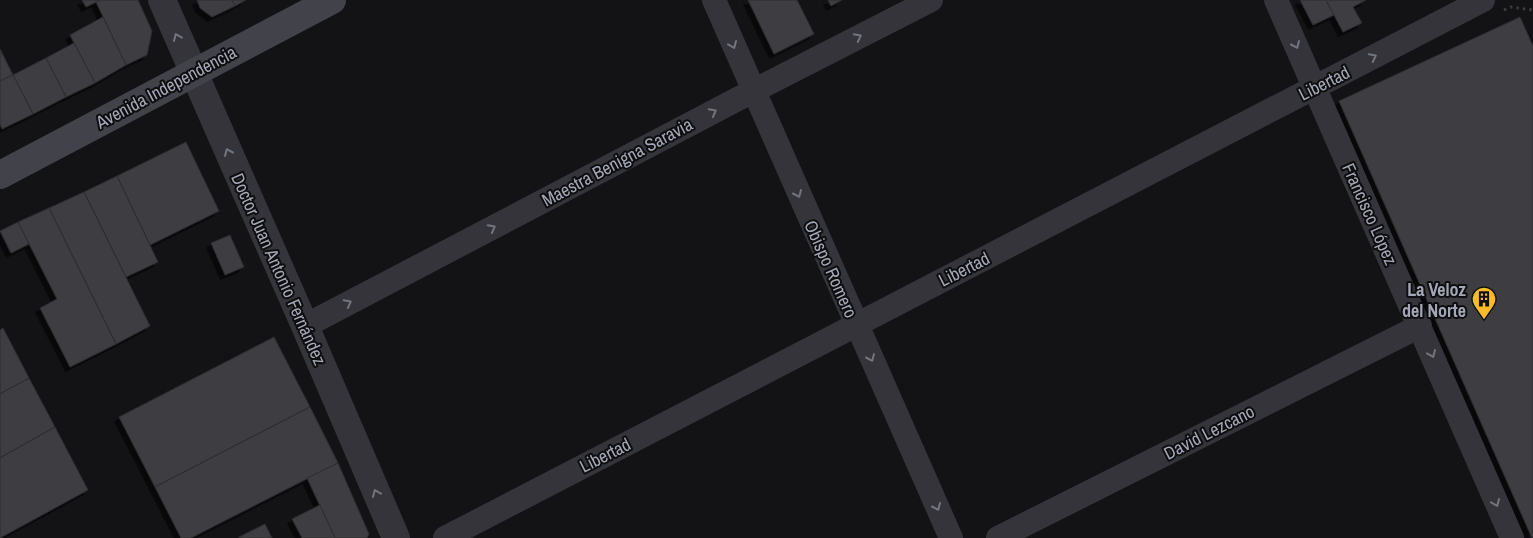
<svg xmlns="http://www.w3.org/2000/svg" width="1533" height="538" viewBox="0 0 1533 538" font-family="'Archivo Narrow',sans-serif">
	<defs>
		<filter id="shadow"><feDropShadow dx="-4.5" dy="4.5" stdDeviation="0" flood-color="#0009"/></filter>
	</defs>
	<rect width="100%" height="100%" fill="#131315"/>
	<g fill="#3d3d42" stroke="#2d2d31" filter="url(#shadow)">
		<path d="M 82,0 L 100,0 L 86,7 Z"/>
		<path d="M 100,0 L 138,0 L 152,31 L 147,55 L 126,65 L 96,2 Z"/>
		<path d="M 197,0 L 232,0 L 235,6 L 212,17 L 200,8 Z"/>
		<path d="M 232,0 L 246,0 L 235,6 Z"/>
		<path d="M 748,0 L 797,0 L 814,34 L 774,54 Z"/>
		<path d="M 828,0 L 842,0 L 831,6 Z"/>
		<path d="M 1300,0 L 1326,0 L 1334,15 L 1313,25 Z"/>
		<path d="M 1326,0 L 1366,0 L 1353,7 L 1362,23 L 1343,32 Z"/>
		<path d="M 103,17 L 126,65 L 95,83 L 70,35 Z"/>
		<path d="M 1520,17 L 1533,46 L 1533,538 L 1532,538 L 1339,101 Z"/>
		<path d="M 74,43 L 95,83 L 66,97 L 46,58 Z"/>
		<path d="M 0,49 L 13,75 L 0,81 Z"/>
		<path d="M 46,58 L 66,97 L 33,114 L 13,75 Z"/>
		<path d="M 13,75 L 33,114 L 2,129 L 0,124 L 0,81 Z"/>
		<path d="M 186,142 L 219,211 L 150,245 L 117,176 Z"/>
		<path d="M 117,176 L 158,262 L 126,277 L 84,192 Z"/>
		<path d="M 84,192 L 150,326 L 116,344 L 49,208 Z"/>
		<path d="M 49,208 L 116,344 L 70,367 L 40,308 L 57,299 L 18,222 Z"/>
		<path d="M 18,222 L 29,244 L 11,253 L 0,231 Z"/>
		<path d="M 230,235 L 244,267 L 225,275 L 211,243 Z"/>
		<path d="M 3,328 L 29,378 L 0,394 L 0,330 Z"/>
		<path d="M 274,337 L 310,407 L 155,487 L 119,417 Z"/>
		<path d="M 29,378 L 55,427 L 0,458 L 0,394 Z"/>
		<path d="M 310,407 L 338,463 L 191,538 L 181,538 L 155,487 Z"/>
		<path d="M 55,427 L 88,490 L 0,538 L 0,458 Z"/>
		<path d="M 338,463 L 369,534 L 367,538 L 335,538 L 307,478 Z"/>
		<path d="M 320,505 L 335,538 L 302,538 L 292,519 Z"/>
		<path d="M 265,524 L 272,538 L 239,538 L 239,537 Z"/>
	</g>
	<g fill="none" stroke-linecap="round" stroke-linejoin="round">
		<path stroke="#3a3b41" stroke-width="3" stroke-dasharray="2.5 4" stroke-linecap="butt" d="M 1504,10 L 1511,7 L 1532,10 L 1533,13"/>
		<g stroke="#34343a" stroke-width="24">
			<path d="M 714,0 L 951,538"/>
			<path d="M 1276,0 L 1512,538"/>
			<path d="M 305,326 L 753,91 L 931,0"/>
			<path d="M 445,538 L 1483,0"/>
			<path d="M 998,538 L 1420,326"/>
		</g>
		<path stroke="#34343a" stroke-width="28" d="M 162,0 L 305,326 L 396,538"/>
		<path stroke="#42434a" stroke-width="28" d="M 0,175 L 332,0"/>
	</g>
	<defs><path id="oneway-chevron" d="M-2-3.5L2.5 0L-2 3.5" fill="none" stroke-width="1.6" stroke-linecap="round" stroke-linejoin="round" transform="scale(1.25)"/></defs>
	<g stroke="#72747e">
		<use href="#oneway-chevron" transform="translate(177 37) rotate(-113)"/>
		<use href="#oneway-chevron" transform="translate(858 37) rotate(-27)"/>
		<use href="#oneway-chevron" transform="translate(733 45) rotate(67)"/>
		<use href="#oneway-chevron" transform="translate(1296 45) rotate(66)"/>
		<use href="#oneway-chevron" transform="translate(1373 57) rotate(-27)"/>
		<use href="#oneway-chevron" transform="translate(713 112) rotate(-28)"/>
		<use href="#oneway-chevron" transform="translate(228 152) rotate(-114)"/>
		<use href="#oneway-chevron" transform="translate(798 194) rotate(66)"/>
		<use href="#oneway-chevron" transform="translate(492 228) rotate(-28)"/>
		<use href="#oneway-chevron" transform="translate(348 303) rotate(-28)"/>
		<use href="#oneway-chevron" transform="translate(1432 354) rotate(67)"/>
		<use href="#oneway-chevron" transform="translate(871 358) rotate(66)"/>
		<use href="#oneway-chevron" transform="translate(376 493) rotate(-113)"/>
		<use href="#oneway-chevron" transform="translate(1496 503) rotate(67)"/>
		<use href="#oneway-chevron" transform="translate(937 507) rotate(66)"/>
	</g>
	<defs>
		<symbol id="building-pin" viewBox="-11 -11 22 30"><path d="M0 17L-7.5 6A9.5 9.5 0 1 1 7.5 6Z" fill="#fabc26" stroke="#0e0e10"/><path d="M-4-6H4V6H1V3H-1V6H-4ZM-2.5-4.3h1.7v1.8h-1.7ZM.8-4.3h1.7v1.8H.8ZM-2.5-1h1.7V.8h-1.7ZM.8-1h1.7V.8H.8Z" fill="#111"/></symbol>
	</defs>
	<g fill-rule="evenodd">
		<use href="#building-pin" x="1470" y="285" width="28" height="38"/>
	</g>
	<g text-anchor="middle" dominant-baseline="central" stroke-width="4" stroke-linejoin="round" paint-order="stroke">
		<g font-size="18" fill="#a4a8b6" stroke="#0e0e10">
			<text transform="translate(1324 83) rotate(-27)">Libertad</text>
			<text transform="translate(166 87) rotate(-28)">Avenida Independencia</text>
			<text transform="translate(617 162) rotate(-28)">Maestra Benigna Saravia</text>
			<text transform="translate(1370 214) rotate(66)">Francisco López</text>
			<text transform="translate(279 269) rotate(66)">Doctor Juan Antonio Fernández</text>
			<text transform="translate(831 269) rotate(66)">Obispo Romero</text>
			<text transform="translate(964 269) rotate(-27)">Libertad</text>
			<text transform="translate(1209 432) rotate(-27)">David Lezcano</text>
			<text transform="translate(605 455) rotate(-27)">Libertad</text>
		</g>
		<g font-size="18" font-weight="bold" fill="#a4a8b6" stroke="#0e0e10" text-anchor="end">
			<text x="1466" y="289">La Veloz<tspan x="1466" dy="21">del Norte</tspan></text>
		</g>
	</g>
</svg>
